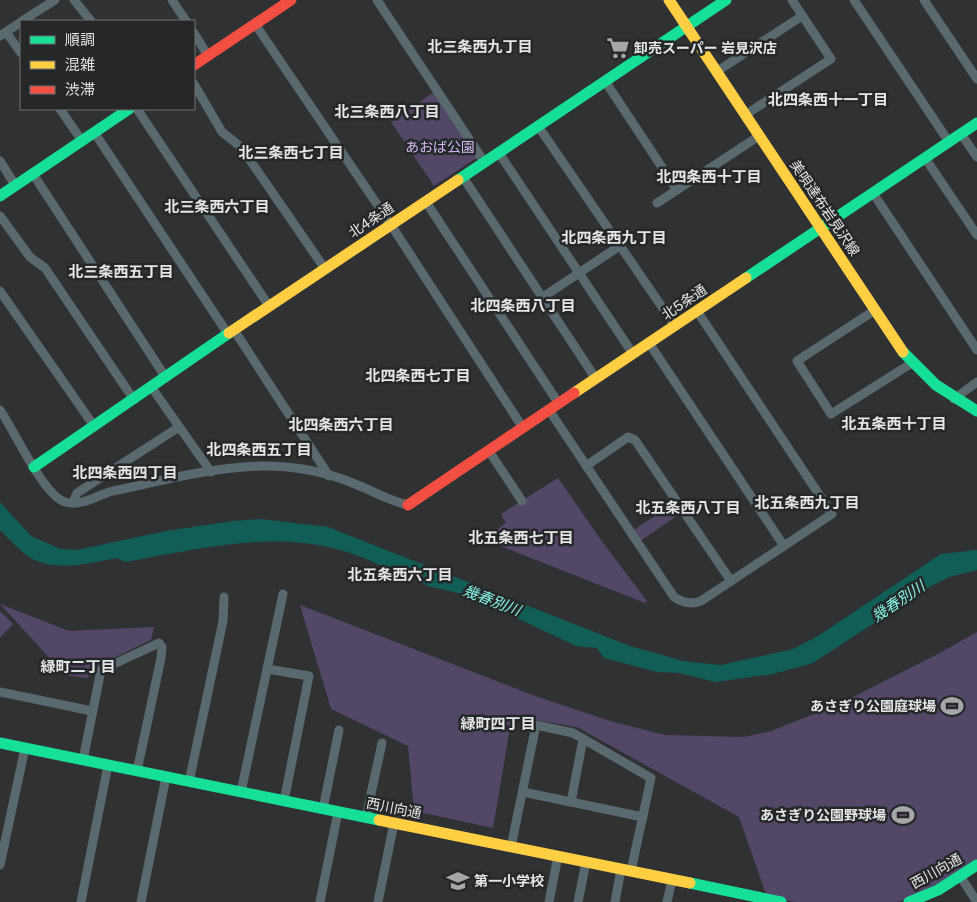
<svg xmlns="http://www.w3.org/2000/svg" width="977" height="902" viewBox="0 0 977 902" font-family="'Public Sans','Noto Sans JP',sans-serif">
	<rect width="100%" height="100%" fill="#303132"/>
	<g fill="#534768">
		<path d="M 434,92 L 478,157 L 434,186 L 391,122 Z"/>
		<path d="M 558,478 L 601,540 L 647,601 L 645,603 L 483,539 L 506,523 L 501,514 Z"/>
		<path d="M 675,503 L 681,513 L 639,542 L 632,531 Z"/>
		<path d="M 0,604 L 69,631 L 154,627 L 151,640 L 99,665 L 87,678 L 65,675 Z"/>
		<path d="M 300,605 L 535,696 L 610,721 L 665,735 L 744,737 L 771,731 L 837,705 L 936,655 L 977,632 L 977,862 L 909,899 L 897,902 L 795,902 L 767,897 L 739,817 L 577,727 L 512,716 L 493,828 L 414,811 L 408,746 L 331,709 Z"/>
		<path d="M 0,611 L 13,624 L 0,638 Z"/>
	</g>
	<path fill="#105e55" d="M 0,502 L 31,536 L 60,549 L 77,550 L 166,531 L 233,521 L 261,519 L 328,527 L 630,646 L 683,661 L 721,665 L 793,649 L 818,636 L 941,554 L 977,550 L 977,570 L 949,577 L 926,589 L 813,663 L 773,674 L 715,682 L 679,673 L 657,672 L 604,658 L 597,648 L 576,646 L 508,614 L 479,605 L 466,595 L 428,586 L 410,575 L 403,578 C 311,520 225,544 125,562 L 117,558 C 88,563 56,573 29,557 C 19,550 9,539 0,530 Z"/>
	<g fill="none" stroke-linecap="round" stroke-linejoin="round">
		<g stroke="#59696d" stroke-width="9">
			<path d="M 74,0 L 91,21"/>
			<path d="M 172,0 L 186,21"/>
			<path d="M 377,0 L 485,163"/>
			<path d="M 854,0 L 949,142"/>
			<path d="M 924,0 L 977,79"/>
			<path d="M 22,21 L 55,0"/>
			<path d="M 255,24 L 391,225 L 523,428"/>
			<path d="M 6,32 L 21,53"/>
			<path d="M 194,33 L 208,56"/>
			<path d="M 0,36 L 21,22"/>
			<path d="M 716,72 L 802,16"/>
			<path d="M 605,81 L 677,190"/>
			<path d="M 194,84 L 222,132 L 241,147 L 325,269"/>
			<path d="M 60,109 L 82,141"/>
			<path d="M 137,109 L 269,306"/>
			<path d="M 745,115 L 831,59 L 792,0"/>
			<path d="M 538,126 L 675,326"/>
			<path d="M 94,132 L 228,334"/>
			<path d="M 961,134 L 977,157"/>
			<path d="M 499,153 L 633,354"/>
			<path d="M 925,158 L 977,235"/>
			<path d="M 0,161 L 15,185"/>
			<path d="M 33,174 L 166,378"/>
			<path d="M 463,177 L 596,379"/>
			<path d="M 873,193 L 977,350"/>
			<path d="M 426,202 L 559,404"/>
			<path d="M 657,203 L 759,136"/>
			<path d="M 0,216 L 30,257 L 45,268 L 134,400"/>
			<path d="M 0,291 L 94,426"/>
			<path d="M 543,297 L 621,245"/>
			<path d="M 875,310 L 797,361 L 831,414 L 912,363"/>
			<path d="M 234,330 L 329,476"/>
			<path d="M 649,343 L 784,546"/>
			<path d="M 152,388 L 211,472"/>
			<path d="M 954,399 L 977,382"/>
			<path d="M 0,410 C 14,430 43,495 65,502 C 82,507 97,495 113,491 C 161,481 212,467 263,466 C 293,466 327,472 355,484 C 373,491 390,501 408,505"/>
			<path d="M 549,410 L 674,597 C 683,603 691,605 701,601 L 832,514 L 697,311"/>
			<path d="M 489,451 L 522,501"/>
			<path d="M 586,466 L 628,437 L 635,440 L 731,581"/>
			<path d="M 73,502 L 77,493 L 179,427"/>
			<path d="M 267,669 L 309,676 L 284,801"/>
			<path d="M 0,692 L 92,711"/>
			<path d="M 83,760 L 101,670 L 159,643 L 162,647 L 161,658 L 137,771"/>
			<path d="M 189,782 L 223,621 L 224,597"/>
			<path d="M 241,792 L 283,594"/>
			<path d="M 523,792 L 643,817"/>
			<path d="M 571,802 L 583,739"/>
			<path d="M 323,809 L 339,730"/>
			<path d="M 366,817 L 382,743"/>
			<path d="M 511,847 L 536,725 L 573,733 L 651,778 L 631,871"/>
			<path d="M 0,865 L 25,748"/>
			<path d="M 960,876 L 977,902"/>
			<path d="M 81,902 L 108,765"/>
			<path d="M 141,902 L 166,777"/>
			<path d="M 320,902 L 338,812"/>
			<path d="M 378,902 L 394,823"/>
			<path d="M 549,902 L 558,856"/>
			<path d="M 578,902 L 586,862"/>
			<path d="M 615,902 L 621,869"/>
			<path d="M 667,902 L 672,880"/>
		</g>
		<g stroke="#16e098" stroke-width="11">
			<path d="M 458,180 L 726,0"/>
			<path d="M 0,196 L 129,109"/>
			<path d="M 746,278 L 977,123"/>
			<path d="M 903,352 L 936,385 L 977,411"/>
			<path d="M 34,467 L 229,333"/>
			<path d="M 0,743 L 379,820"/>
			<path d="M 690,883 L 781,902"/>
			<path d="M 909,902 L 938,890 L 977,865"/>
		</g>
		<g stroke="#ffcf43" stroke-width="11">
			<path d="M 669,0 L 903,352"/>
			<path d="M 229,333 L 458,180"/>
			<path d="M 574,393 L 746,278"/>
			<path d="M 379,820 L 690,883"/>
		</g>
		<g stroke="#f24e42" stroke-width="11">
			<path d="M 194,65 L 291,0"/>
			<path d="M 408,505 L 574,393"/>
		</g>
	</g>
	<defs>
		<symbol id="supermarket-bare" viewBox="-9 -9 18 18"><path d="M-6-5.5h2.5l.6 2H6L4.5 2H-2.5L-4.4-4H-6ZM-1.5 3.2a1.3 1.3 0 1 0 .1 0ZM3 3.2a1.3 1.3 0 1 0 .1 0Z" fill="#a4a6a7" stroke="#252729" stroke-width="2.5" paint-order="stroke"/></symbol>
		<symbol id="stadium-bare" viewBox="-9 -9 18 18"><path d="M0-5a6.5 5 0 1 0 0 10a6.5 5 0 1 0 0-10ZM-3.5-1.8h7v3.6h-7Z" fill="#a4a6a7" stroke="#252729" stroke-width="2.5" paint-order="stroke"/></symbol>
		<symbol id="school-bare" viewBox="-9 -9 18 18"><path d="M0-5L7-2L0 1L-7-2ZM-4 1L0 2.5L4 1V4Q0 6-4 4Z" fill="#a4a6a7" stroke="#252729" stroke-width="2.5" paint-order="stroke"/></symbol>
	</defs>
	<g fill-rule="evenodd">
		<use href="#supermarket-bare" x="602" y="32" width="32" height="32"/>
		<use href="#stadium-bare" x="936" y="690" width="32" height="32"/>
		<use href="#stadium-bare" x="887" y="799" width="32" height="32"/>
		<use href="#school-bare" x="442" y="865" width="32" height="32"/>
	</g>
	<g text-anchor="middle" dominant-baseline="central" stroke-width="5" stroke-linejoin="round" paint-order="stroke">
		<g font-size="14" font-weight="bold" fill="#e3e5e6" stroke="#252729" text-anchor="start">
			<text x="634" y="48">卸売スーパー 岩見沢店</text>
			<text x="936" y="706" text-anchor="end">あさぎり公園庭球場</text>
			<text x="886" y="815" text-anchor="end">あさぎり公園野球場</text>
			<text x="474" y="881">第一小学校</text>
		</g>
		<g font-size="14" fill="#d0b9f5" stroke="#252729">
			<text x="440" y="147">あおば公園</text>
		</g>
		<g font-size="14" fill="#e3e5e6" stroke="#252729">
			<text transform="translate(825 208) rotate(56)">美唄達布岩見沢線</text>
			<text transform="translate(371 220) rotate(-34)">北4条通</text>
			<text transform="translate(684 302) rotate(-34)">北5条通</text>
			<text transform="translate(394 808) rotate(11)">西川向通</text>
			<text transform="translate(936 871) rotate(-29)">西川向通</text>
		</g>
		<g font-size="15" font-weight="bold" fill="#e3e5e6" stroke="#252729">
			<text x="480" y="46">北三条西九丁目</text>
			<text x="828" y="99">北四条西十一丁目</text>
			<text x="387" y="111">北三条西八丁目</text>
			<text x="291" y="152">北三条西七丁目</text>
			<text x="709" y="176">北四条西十丁目</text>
			<text x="217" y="206">北三条西六丁目</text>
			<text x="614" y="237">北四条西九丁目</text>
			<text x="121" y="271">北三条西五丁目</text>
			<text x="523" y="305">北四条西八丁目</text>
			<text x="418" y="375">北四条西七丁目</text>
			<text x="894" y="423">北五条西十丁目</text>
			<text x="341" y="424">北四条西六丁目</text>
			<text x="259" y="449">北四条西五丁目</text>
			<text x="125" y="472">北四条西四丁目</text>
			<text x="807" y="502">北五条西九丁目</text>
			<text x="688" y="507">北五条西八丁目</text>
			<text x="521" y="537">北五条西七丁目</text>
			<text x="400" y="574">北五条西六丁目</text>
			<text x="78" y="666">緑町二丁目</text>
			<text x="498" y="723">緑町四丁目</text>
		</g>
		<g font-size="15" font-style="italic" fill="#86f6e4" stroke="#252729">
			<text transform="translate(492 600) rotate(21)">幾春別川</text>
			<text transform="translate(898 601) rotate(-34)">幾春別川</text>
		</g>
	</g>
	<rect x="20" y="20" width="175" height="90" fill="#252729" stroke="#717375"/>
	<rect x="30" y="36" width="25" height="8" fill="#16e098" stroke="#717375"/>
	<text x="65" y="45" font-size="15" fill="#e3e5e6">順調</text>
	<rect x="30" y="61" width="25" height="8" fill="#ffcf43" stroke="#717375"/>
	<text x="65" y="70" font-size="15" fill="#e3e5e6">混雑</text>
	<rect x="30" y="86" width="25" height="8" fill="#f24e42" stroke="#717375"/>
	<text x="65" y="95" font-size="15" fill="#e3e5e6">渋滞</text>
</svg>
